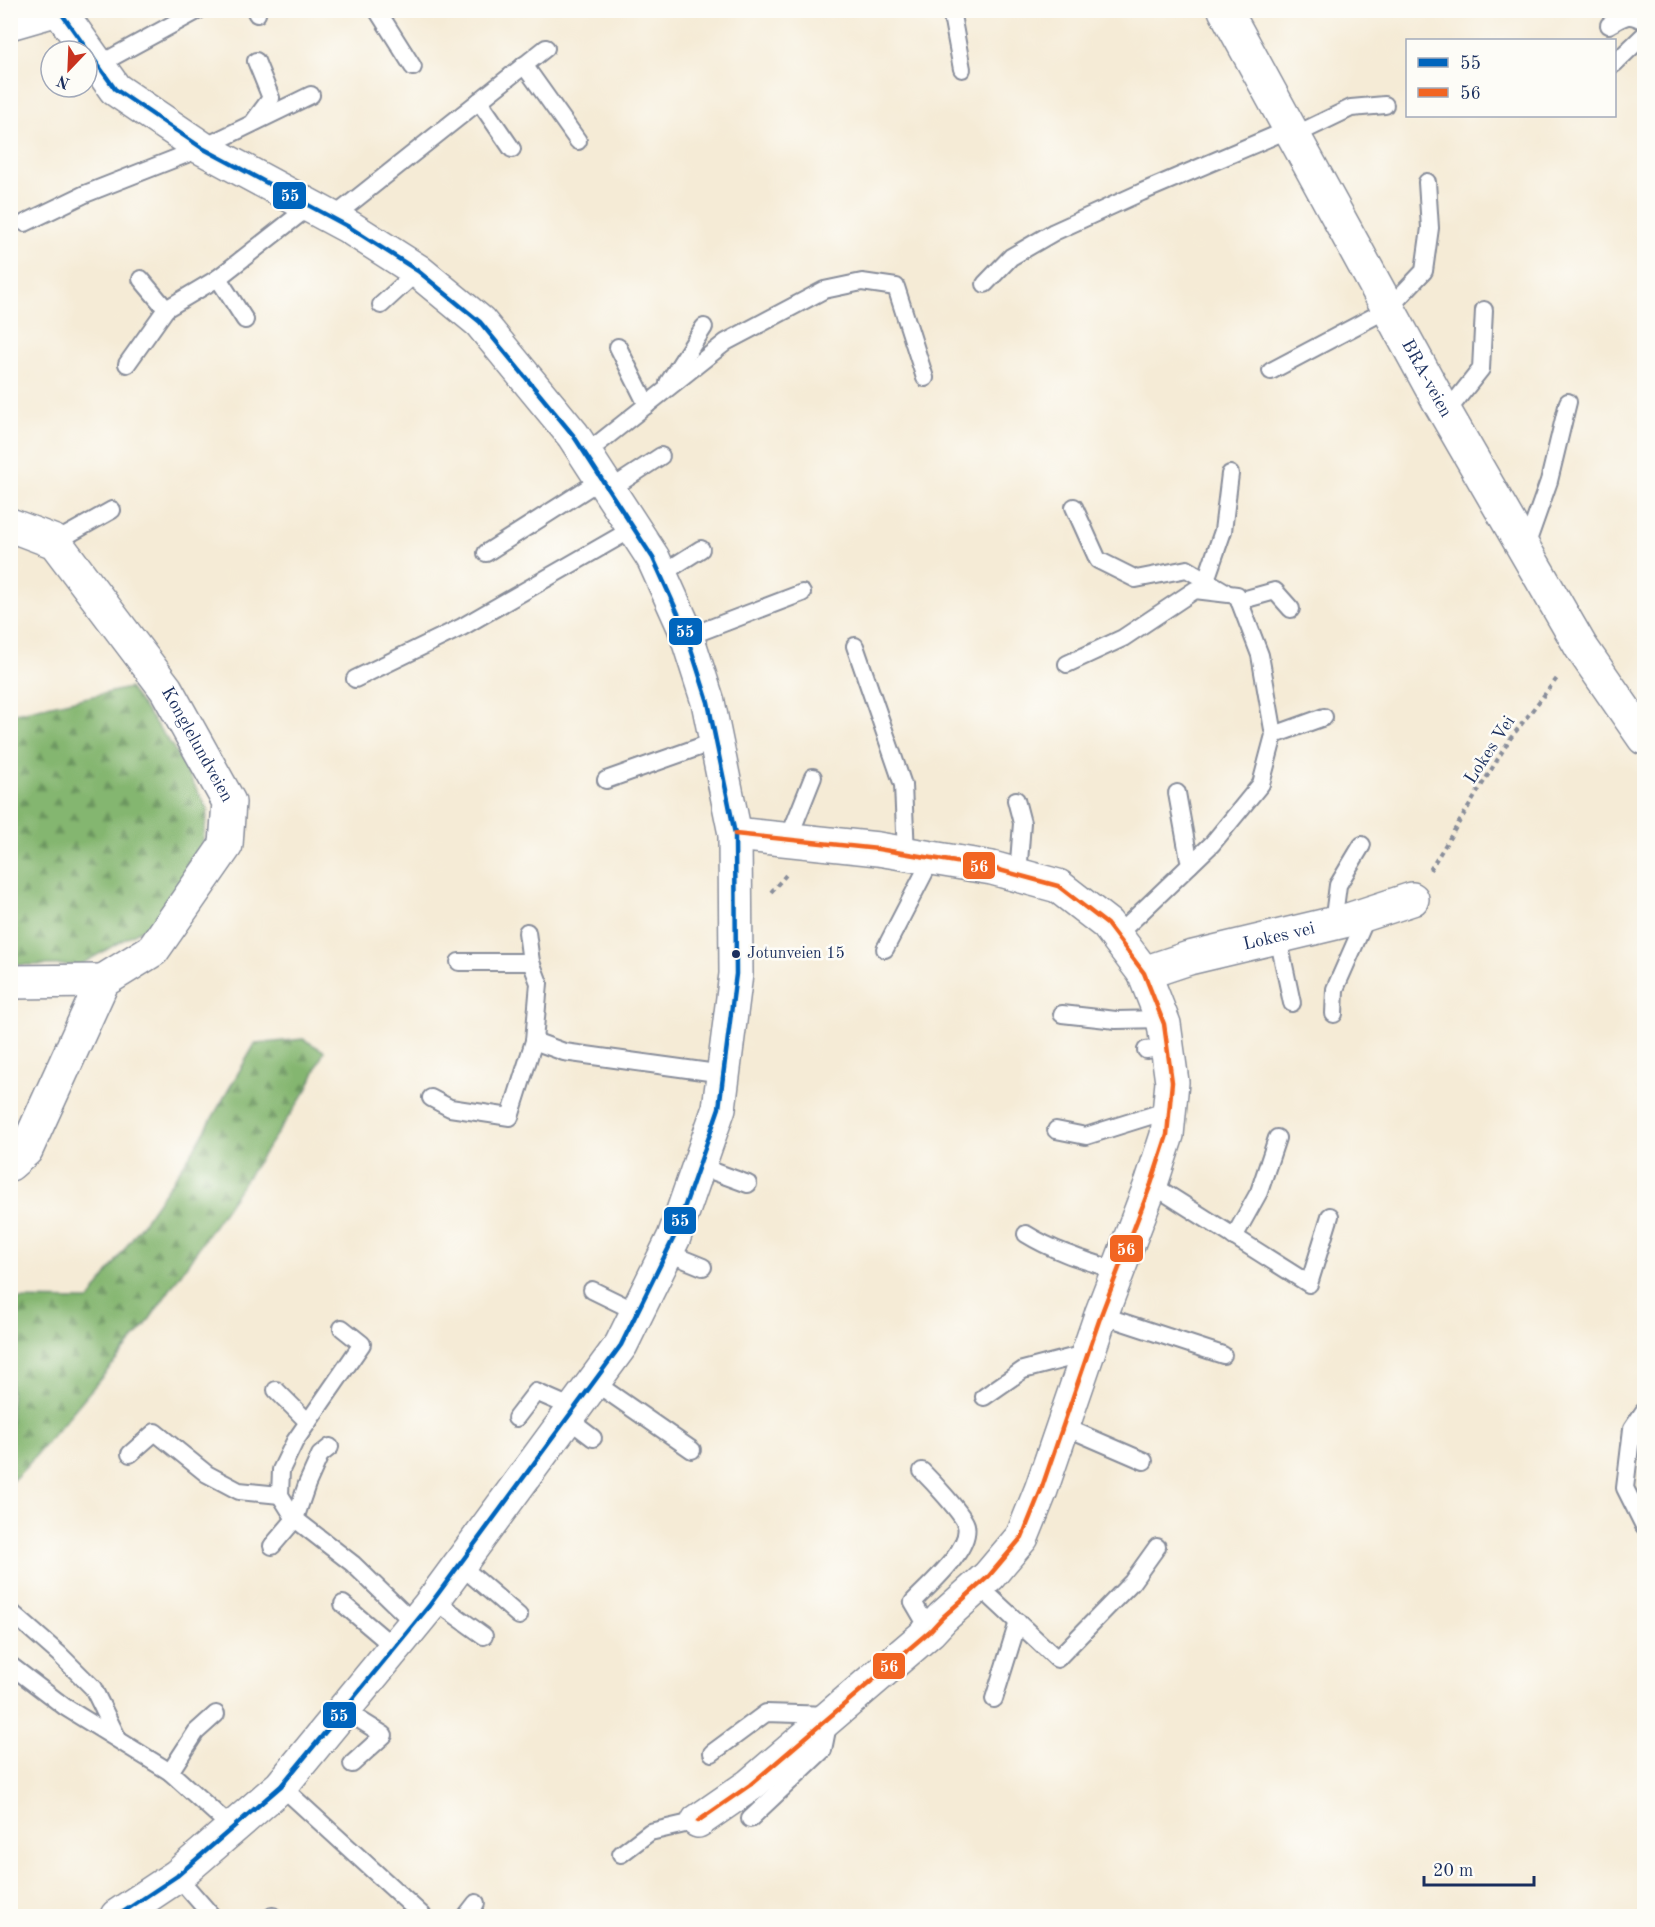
<svg xmlns="http://www.w3.org/2000/svg" width="1655" height="1927" viewBox="0 0 1655 1927" font-family="'Old Standard TT',serif">
	<defs>
		<pattern id="forest-firs" width="22" height="20" patternUnits="userSpaceOnUse" patternTransform="scale(1.5)"><rect width="22" height="20" fill="#84b66f"/><path d="M5 1l3.5 6h-7zM16 11l3.5 6h-7z" fill="#6b945e"/></pattern>
	</defs>
	<rect width="100%" height="100%" fill="#fdfcf7"/>
	<filter id="ink" filterUnits="userSpaceOnUse"><feTurbulence type="fractalNoise" baseFrequency=".0167" numOctaves="2"/><feDisplacementMap in="SourceGraphic" scale="12" xChannelSelector="R" yChannelSelector="G"/><feConvolveMatrix kernelMatrix="1 2 1 2 8 2 1 2 1" color-interpolation-filters="sRGB"/></filter>
	<filter id="wash" filterUnits="userSpaceOnUse"><feTurbulence type="fractalNoise" baseFrequency=".008" numOctaves="4" result="noise"/><feDisplacementMap in="SourceGraphic" scale="24" xChannelSelector="R" yChannelSelector="G"/><feGaussianBlur stdDeviation="1.35" result="paint"/><feColorMatrix in="noise" values="0 0 0 0 0 0 0 0 0 0 0 0 0 0 0 0 0 1.4 0 .05"/><feComposite in="paint" operator="in"/></filter>
	<g filter="url(#wash)">
		<rect width="100%" height="100%" fill="#f5ebd6"/>
		<g fill="url(#forest-firs)" stroke="#507266" stroke-width="1.5">
			<path d="M 129,688 L 173,747 L 208,810 L 201,852 L 153,923 L 80,965 L 11,965 L 10,714 Z"/>
			<path d="M 303,1039 L 324,1051 L 307,1090 L 145,1326 L 27,1466 L 11,1482 L 11,1299 L 89,1300 L 193,1151 L 255,1044 Z"/>
		</g>
	</g>
	<g filter="url(#ink)">
		<g fill="none" stroke-linecap="round" stroke-linejoin="round">
			<defs>
				<g id="lane">
					<path d="M 255,10 L 257,14"/>
					<path d="M 377,10 L 413,67"/>
					<path d="M 951,10 L 962,69"/>
					<path d="M 1609,25 C 1625,16 1628,12 1644,21"/>
					<path d="M 1614,64 L 1644,35"/>
					<path d="M 98,65 L 199,10"/>
					<path d="M 524,65 L 578,141"/>
					<path d="M 479,101 L 512,149"/>
					<path d="M 254,121 L 271,98 L 256,61"/>
					<path d="M 1293,136 L 1351,108 L 1385,105"/>
					<path d="M 332,218 L 546,48"/>
					<path d="M 25,223 L 85,194 L 202,148 L 311,95"/>
					<path d="M 218,278 L 245,320"/>
					<path d="M 141,279 L 166,309"/>
					<path d="M 985,284 L 1011,257 L 1054,232 L 1142,192 L 1290,129"/>
					<path d="M 381,305 L 418,271"/>
					<path d="M 618,347 L 647,405"/>
					<path d="M 127,364 L 166,309 L 218,278 L 310,206"/>
					<path d="M 1271,371 L 1388,309 L 1424,271 L 1430,228 L 1427,182"/>
					<path d="M 668,383 L 704,327"/>
					<path d="M 1446,413 L 1481,369 L 1484,310"/>
					<path d="M 585,454 L 726,342 L 824,290 L 862,282 L 896,287 L 925,378"/>
					<path d="M 609,490 L 661,456"/>
					<path d="M 1074,507 L 1098,560 L 1136,579 L 1187,569 L 1224,591"/>
					<path d="M 55,542 L 112,510"/>
					<path d="M 1525,549 L 1549,481 L 1568,402"/>
					<path d="M 486,553 L 602,479"/>
					<path d="M 660,575 L 701,549"/>
					<path d="M 1206,580 L 1223,531 L 1230,474"/>
					<path d="M 1239,601 L 1275,591 L 1291,609"/>
					<path d="M 687,637 L 802,593"/>
					<path d="M 855,646 L 903,785 L 906,854"/>
					<path d="M 1067,664 L 1123,638 L 1195,590 L 1237,595 L 1260,655 L 1274,735 L 1261,784 L 1212,844 L 1116,936"/>
					<path d="M 355,679 L 462,627 L 634,528"/>
					<path d="M 1274,735 L 1324,717"/>
					<path d="M 606,780 L 716,741"/>
					<path d="M 1177,793 L 1190,865"/>
					<path d="M 1016,800 L 1022,823 L 1018,875"/>
					<path d="M 788,840 L 813,777"/>
					<path d="M 1333,924 L 1338,885 L 1362,845"/>
					<path d="M 527,932 L 531,962"/>
					<path d="M 1278,937 L 1292,1003"/>
					<path d="M 885,949 L 932,858"/>
					<path d="M 459,962 L 531,962 L 539,983 L 534,1041 L 564,1052 L 724,1074"/>
					<path d="M 1062,1014 L 1116,1020 L 1162,1019"/>
					<path d="M 1334,1014 L 1335,989 L 1368,914"/>
					<path d="M 1146,1050 L 1167,1047"/>
					<path d="M 431,1098 L 450,1108 L 510,1117 L 534,1041"/>
					<path d="M 1056,1130 L 1086,1136 L 1169,1110"/>
					<path d="M 699,1166 L 748,1184"/>
					<path d="M 1151,1184 L 1309,1284 L 1330,1216"/>
					<path d="M 1026,1234 C 1055,1252 1087,1261 1118,1271"/>
					<path d="M 1234,1237 L 1259,1192 L 1277,1138"/>
					<path d="M 666,1252 L 703,1267"/>
					<path d="M 592,1290 L 637,1312"/>
					<path d="M 1101,1315 L 1223,1355"/>
					<path d="M 342,1328 L 362,1344 L 295,1441 L 281,1470 L 280,1495 L 295,1519 L 353,1564 L 415,1624"/>
					<path d="M 594,1382 L 692,1450"/>
					<path d="M 276,1390 L 308,1422"/>
					<path d="M 984,1397 L 1023,1370 L 1088,1353"/>
					<path d="M 1644,1411 L 1632,1429 L 1625,1488 L 1644,1526"/>
					<path d="M 516,1418 L 536,1392 L 575,1409"/>
					<path d="M 568,1419 L 593,1438"/>
					<path d="M 1063,1426 L 1144,1461"/>
					<path d="M 130,1454 L 155,1432 L 207,1474 L 239,1491 L 280,1495"/>
					<path d="M 922,1471 C 931,1480 963,1514 966,1525 C 972,1549 929,1585 913,1602 L 930,1631"/>
					<path d="M 272,1546 L 295,1519 L 307,1484 L 320,1455 L 330,1447"/>
					<path d="M 460,1565 L 519,1616"/>
					<path d="M 979,1586 L 1057,1659 L 1132,1582 L 1157,1547"/>
					<path d="M 434,1600 L 484,1636"/>
					<path d="M 343,1604 L 395,1648"/>
					<path d="M 10,1611 L 59,1654 L 93,1688 L 118,1739"/>
					<path d="M 10,1665 L 65,1707 L 170,1772 L 232,1828"/>
					<path d="M 994,1699 L 1018,1622"/>
					<path d="M 344,1710 L 384,1735 L 352,1764"/>
					<path d="M 712,1753 L 766,1713 L 830,1715 L 823,1750 L 750,1819"/>
					<path d="M 170,1772 L 196,1732 L 216,1714"/>
					<path d="M 281,1786 L 423,1916"/>
					<path d="M 621,1854 L 650,1832 L 698,1821"/>
					<path d="M 177,1876 L 212,1916"/>
					<path d="M 272,1916 L 273,1916"/>
					<path d="M 466,1916 L 476,1903"/>
				</g>
				<g id="street">
					<path d="M 59,10 L 115,89 L 202,148 L 349,227 L 418,271 L 480,322 L 573,435 L 653,558 L 684,627 L 708,702 L 735,834 L 736,974 L 719,1108 L 674,1237 L 621,1345 L 429,1606 L 281,1786 L 177,1876 L 117,1916"/>
					<path d="M 10,23 L 55,10"/>
					<path id="s1" d="M 10,525 L 55,542 L 166,689 L 229,802 L 226,845 L 153,950 L 103,981 L 26,1150 L 10,1164"/>
					<path id="s2" d="M 1144,973 L 1189,958 L 1348,920 L 1412,899"/>
					<path d="M 10,982 L 103,981"/>
					<path d="M 698,1821 L 750,1785 L 930,1631 L 943,1617 L 989,1576 L 1022,1537 L 1041,1490 L 1101,1315 L 1151,1184 L 1167,1135 L 1172,1082 L 1164,1024 L 1144,973 L 1107,924 L 1058,886 L 992,868 L 878,849 L 735,834"/>
				</g>
				<g id="primary">
					<path id="s3" d="M 1225,10 L 1441,405 L 1581,647 L 1644,738"/>
				</g>
			</defs>
			<use href="#lane" stroke="#888d9a" stroke-width="20"/>
			<use href="#street" stroke="#888d9a" stroke-width="36"/>
			<use href="#primary" stroke="#888d9a" stroke-width="36"/>
			<g stroke="#888d9a" stroke-width="4" stroke-dasharray="4.5 4.5" stroke-linecap="butt">
				<path d="M 1430,870 L 1510,739 L 1558,677"/>
				<path d="M 771,892 L 786,875"/>
			</g>
			<use href="#lane" stroke="#fff" stroke-width="16"/>
			<use href="#street" stroke="#fff" stroke-width="33"/>
			<use href="#primary" stroke="#fff" stroke-width="33"/>
			<defs>
				<path id="bus-1" d="M 59,10 L 115,89 L 202,148 L 349,227 L 418,271 L 480,322 L 573,435 L 653,558 L 684,627 L 708,702 L 735,834 L 736,974 L 719,1108 L 674,1237 L 621,1345 L 429,1606 L 281,1786 L 177,1876 L 117,1916"/>
				<path id="bus-2" d="M 698,1821 L 750,1785 L 930,1631 L 943,1617 L 989,1576 L 1022,1537 L 1041,1490 L 1101,1315 L 1151,1184 L 1167,1135 L 1172,1082 L 1164,1024 L 1144,973 L 1107,924 L 1058,886 L 992,868 L 878,849 L 735,834"/>
			</defs>
			<use href="#bus-1" stroke="#fdfcf7" stroke-width="9"/>
			<use href="#bus-2" stroke="#fdfcf7" stroke-width="9"/>
			<use href="#bus-1" stroke="#0065bd" stroke-width="4.5"/>
			<use href="#bus-2" stroke="#f26522" stroke-width="4.5"/>
		</g>
	</g>
	<circle fill="#1b2f5e" stroke="#fdfcf7" stroke-width="2" cx="736" cy="954" r="5"/>
	<g text-anchor="middle" dominant-baseline="central" stroke-width="5" stroke-linejoin="round" paint-order="stroke">
		<g font-size="16" fill="#1b2f5e" stroke="#fdfcf7" text-anchor="start">
			<text x="747" y="954">Jotunveien 15</text>
		</g>
		<g font-size="18" fill="#1b2f5e" stroke="#fdfcf7">
			<text stroke="none"><textPath href="#s3" startOffset="420">BRA-veien</textPath></text>
			<text stroke="none"><textPath href="#s1" startOffset="296">Konglelundveien</textPath></text>
			<text transform="translate(1490 750) rotate(-57)">Lokes Vei</text>
			<text stroke="none"><textPath href="#s2" startOffset="140">Lokes vei</textPath></text>
		</g>
	</g>
	<g stroke="#fdfcf7" stroke-width="2">
		<rect x="272" y="181" width="35" height="29" rx="6" fill="#0065bd"/>
		<rect x="668" y="617" width="35" height="29" rx="6" fill="#0065bd"/>
		<rect x="962" y="851" width="34" height="29" rx="6" fill="#f26522"/>
		<rect x="663" y="1206" width="34" height="29" rx="6" fill="#0065bd"/>
		<rect x="1109" y="1234" width="35" height="29" rx="6" fill="#f26522"/>
		<rect x="872" y="1652" width="34" height="28" rx="6" fill="#f26522"/>
		<rect x="322" y="1701" width="35" height="28" rx="6" fill="#0065bd"/>
	</g>
	<g font-size="16" text-anchor="middle" font-weight="bold" fill="#fff">
		<text x="290" y="201">55</text>
		<text x="685" y="637">55</text>
		<text x="979" y="872">56</text>
		<text x="680" y="1226">55</text>
		<text x="1126" y="1255">56</text>
		<text x="889" y="1672">56</text>
		<text x="339" y="1721">55</text>
	</g>
	<rect width="1655" height="1927" fill="none" stroke="#fdfcf7" stroke-width="36"/>
	<rect x="1406" y="39" width="210" height="78" fill="#fdfcf7" stroke="#a3aaba" stroke-width="1.5"/>
	<rect x="1418" y="58" width="30" height="9" fill="#0065bd" stroke="#a3aaba" stroke-width="1.5"/>
	<text x="1460" y="69" font-size="18" fill="#1b2f5e">55</text>
	<rect x="1418" y="88" width="30" height="9" fill="#f26522" stroke="#a3aaba" stroke-width="1.5"/>
	<text x="1460" y="99" font-size="18" fill="#1b2f5e">56</text>
	<g transform="translate(69 69) rotate(203)"><circle r="28" fill="#fdfcf7" stroke="#a3aaba" stroke-width="1.5"/>
	<path d="M0-4.5L10 22L0 15L-10 22Z" fill="#c8321e"/>
	<text y="-9" font-size="16" font-weight="bold" text-anchor="middle" fill="#1b2f5e">N</text>
	</g>
	<path d="M1424 1876v9h110v-9" fill="none" stroke="#1b2f5e" stroke-width="3"/>
	<text x="1433" y="1876" font-size="18" fill="#1b2f5e" stroke="#fdfcf7" stroke-width="4.5" paint-order="stroke">20 m</text>
</svg>
